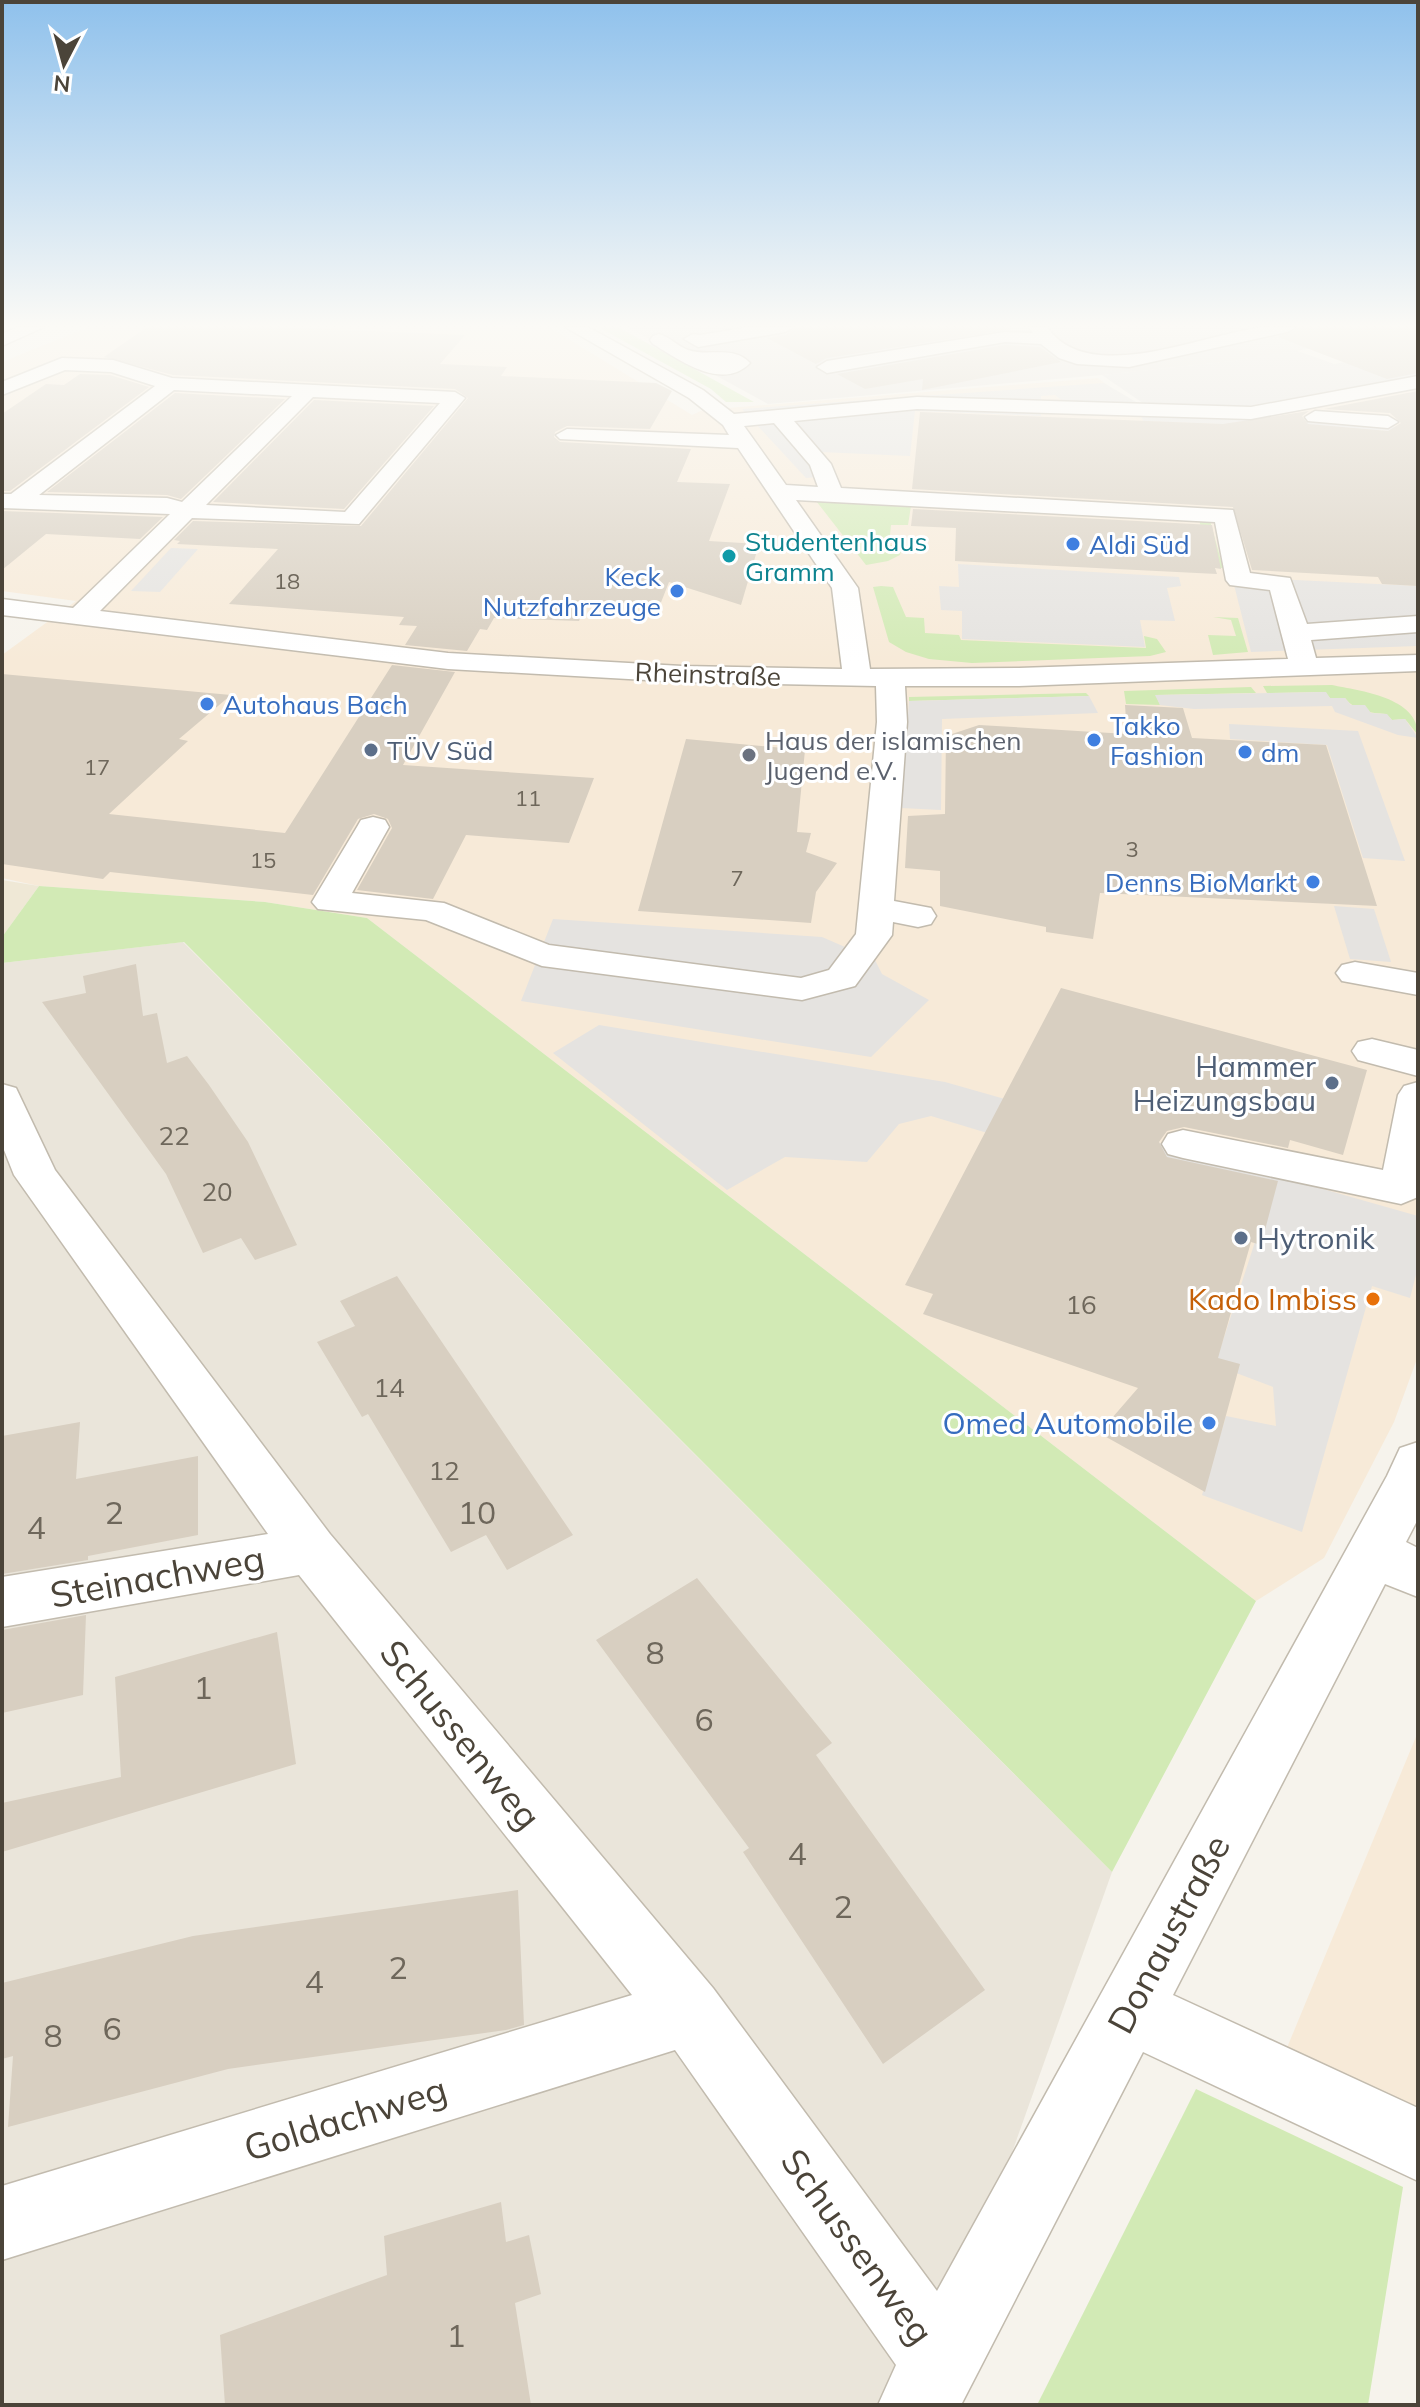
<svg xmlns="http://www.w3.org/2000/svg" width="1420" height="2407" viewBox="0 0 1420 2407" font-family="Mulish,sans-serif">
	<rect width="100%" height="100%" fill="#f6f3ec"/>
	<path fill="#eae5da" d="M 183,942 L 1112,1872 L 922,2405 L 2,2405 L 2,963 Z"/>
	<g fill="#f7ead8">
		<path d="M 89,327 L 549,327 L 692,415 L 703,410 L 1098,378 L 1142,413 L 1247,410 L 1418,378 L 1418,1356 L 1394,1422 L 1324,1558 L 1256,1601 L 367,918 L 265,902 L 39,886 L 2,878 L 2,655 L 76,601 L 2,591 L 2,362 Z"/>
		<path d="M 1418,1732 L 1418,2164 L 1269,2091 Z"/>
	</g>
	<path fill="#e6e2dd" d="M 627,327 L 1418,327 L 1418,339 L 1381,337 L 1232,361 L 1102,375 L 768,404 Z"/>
	<path fill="#efe8d6" d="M 2,880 L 39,886 L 2,937 Z"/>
	<g fill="#d2eab5">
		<path d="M 598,327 L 618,327 L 754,402 L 726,402 L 711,389 Z"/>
		<path d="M 813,497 L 1209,517 L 1223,568 L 1212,568 L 1199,520 L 911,506 L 908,525 L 891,525 L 889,545 L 902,546 L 900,555 L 888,561 L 866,565 Z"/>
		<path d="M 881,586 L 893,587 L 906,617 L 924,618 L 925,633 L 959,635 L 961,640 L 1146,648 L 1144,636 L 1157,639 L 1166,652 L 1150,656 L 972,663 L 929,659 L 906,652 L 889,642 L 873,587 Z"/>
		<path d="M 1213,617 L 1238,618 L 1248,652 L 1213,655 L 1208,635 L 1236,636 L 1231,620 Z"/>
		<path d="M 1332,685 C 1360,691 1418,697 1418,735 L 1405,719 L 1392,720 L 1386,714 C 1371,713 1355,711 1345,698 L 1330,698 L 1325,692 L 1267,693 L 1263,686 Z"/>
		<path d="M 1251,687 L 1256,693 L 1156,695 L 1160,705 L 1126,704 L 1124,691 Z"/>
		<path d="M 1086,693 L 1089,696 L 909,701 L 909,697 Z"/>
		<path d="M 39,886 L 265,902 L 367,918 L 1256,1601 L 1112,1872 L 184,942 L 2,963 L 2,937 Z"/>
		<path d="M 1196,2089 L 1403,2187 L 1368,2405 L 1037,2405 Z"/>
	</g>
	<g fill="#e5e3e0">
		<path d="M 1308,327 L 1326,337 L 1263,350 L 1213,348 Z"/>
		<path d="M 1418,349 L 1418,375 L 1226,410 L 1150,408 L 1102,375 L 1232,361 L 1295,350 L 1334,364 Z"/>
		<path d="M 1104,383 L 1158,415 L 1393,425 L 1396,431 L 1143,421 L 1139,409 L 1069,406 L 1055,395 L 1041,396 L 1041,416 L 915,411 L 910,456 L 798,451 L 817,477 L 806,478 L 742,409 Z"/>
		<path d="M 171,548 L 198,549 L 160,592 L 131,591 Z"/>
		<path d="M 958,564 L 1179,577 L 1181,586 L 1167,588 L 1175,621 L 1140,620 L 1145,647 L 962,639 L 962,611 L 941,610 L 939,586 L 959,587 Z"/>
		<path d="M 1232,577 L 1418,586 L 1418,646 L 1251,652 Z"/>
		<path d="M 1326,692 L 1330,698 L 1345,698 L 1351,705 L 1365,705 L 1371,713 L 1387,714 L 1392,720 L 1405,719 L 1418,738 L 1398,735 L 1335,712 L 1332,706 L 1194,709 L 1160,705 L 1155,695 Z"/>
		<path d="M 1089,696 L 1098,713 L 942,719 L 941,810 L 901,808 L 909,701 Z"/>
		<path d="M 1229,724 L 1358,731 L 1405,861 L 1363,858 L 1327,745 L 1230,739 Z"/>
		<path d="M 1334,906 L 1374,909 L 1391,962 L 1350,959 Z"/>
		<path d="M 553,919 L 822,937 L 875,960 L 882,974 L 929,1000 L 871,1057 L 521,1001 Z"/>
		<path d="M 599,1025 L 945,1082 L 1418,1216 L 1418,1267 L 1410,1298 L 1372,1286 L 1302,1532 L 1202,1495 L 1226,1416 L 1276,1426 L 1273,1387 L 1215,1365 L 1265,1211 L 1172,1189 L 931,1116 L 899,1124 L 867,1162 L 785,1157 L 727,1190 L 553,1053 Z"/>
	</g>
	<g fill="#d8cfc1">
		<path d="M 147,327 L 280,327 L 465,335 L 440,364 L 507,367 L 501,376 L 656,383 L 672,391 L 650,429 L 567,426 L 555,432 L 554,437 L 560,442 L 691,449 L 677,482 L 730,484 L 709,541 L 759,544 L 741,605 L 669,582 L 660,605 L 587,601 L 579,621 L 494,618 L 487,630 L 480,629 L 467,651 L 405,645 L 417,626 L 399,625 L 404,617 L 229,604 L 278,549 L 177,544 L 180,541 L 174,540 L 193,521 L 361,526 L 468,398 L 455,389 L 173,375 L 104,357 Z"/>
		<path d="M 797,327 L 1009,327 L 1013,329 L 827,358 L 816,364 L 767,338 L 786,335 Z"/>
		<path d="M 1299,327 L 1418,327 L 1418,373 L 1387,379 L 1278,337 Z"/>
		<path d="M 1005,345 L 1040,347 L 1061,362 L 922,390 L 923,379 L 865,389 L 837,374 Z"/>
		<path d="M 80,374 L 110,375 L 149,387 L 10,491 L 2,491 L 2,414 L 46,384 L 64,385 Z"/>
		<path d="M 1418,391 L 1418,586 L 1382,584 L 1378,577 L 1252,570 L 1233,507 L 912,489 L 920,412 L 1223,424 L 1309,411 L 1302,416 L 1308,424 L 1388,431 L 1401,423 L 1390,413 L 1324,409 Z"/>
		<path d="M 175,393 L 285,399 L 181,499 L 167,495 L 47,492 Z"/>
		<path d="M 314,400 L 434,406 L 344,509 L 213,502 Z"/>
		<path d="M 913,509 L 1212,525 L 1221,569 L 1215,568 L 1217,574 L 955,561 L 956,528 L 911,526 Z"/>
		<path d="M 2,511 L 163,517 L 140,539 L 46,534 L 2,570 Z"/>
		<path d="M 392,665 L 455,672 L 403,765 L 594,778 L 569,843 L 466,835 L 433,899 L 357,890 L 392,828 L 388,819 L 374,814 L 358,819 L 313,895 L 110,872 L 103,879 L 2,864 L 2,674 L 231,695 L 179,739 L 188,741 L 109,814 L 285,833 Z"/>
		<path d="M 1125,705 L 1183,708 L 1192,738 L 1326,745 L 1377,906 L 1100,893 L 1093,939 L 1046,932 L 1046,927 L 940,906 L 940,871 L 905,868 L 908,816 L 945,814 L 946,736 L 979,725 L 1127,734 Z"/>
		<path d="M 686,739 L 805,750 L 797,832 L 811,833 L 806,852 L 837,863 L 816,892 L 811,923 L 638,911 Z"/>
		<path d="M 136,964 L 143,1016 L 157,1013 L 167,1063 L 187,1056 L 209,1085 L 248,1142 L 297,1245 L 255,1260 L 241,1238 L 203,1253 L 166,1174 L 42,1002 L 86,993 L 83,976 Z"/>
		<path d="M 1061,988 L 1367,1070 L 1343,1155 L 1290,1140 L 1288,1148 L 1184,1127 L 1167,1131 L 1159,1142 L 1167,1157 L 1278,1181 L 1261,1245 L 1251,1242 L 1218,1358 L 1240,1364 L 1205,1492 L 1099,1433 L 1138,1388 L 923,1314 L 933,1294 L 905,1285 Z"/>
		<path d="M 397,1276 L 573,1535 L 507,1570 L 486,1535 L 451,1552 L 368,1414 L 362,1417 L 317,1342 L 355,1326 L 340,1301 Z"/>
		<path d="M 80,1422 L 76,1479 L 198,1456 L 198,1535 L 88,1556 L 88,1560 L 2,1574 L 2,1436 Z"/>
		<path d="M 697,1578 L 832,1743 L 816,1755 L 985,1990 L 883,2064 L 743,1852 L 749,1848 L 596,1640 Z"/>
		<path d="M 86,1615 L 83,1695 L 2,1713 L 2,1630 Z"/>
		<path d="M 277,1632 L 296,1764 L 2,1852 L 2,1803 L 121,1777 L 115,1677 Z"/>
		<path d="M 518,1890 L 524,2025 L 506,2030 L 228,2069 L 8,2127 L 13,2056 L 2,2059 L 2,1983 L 193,1936 Z"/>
		<path d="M 501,2202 L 506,2242 L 529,2235 L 541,2294 L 515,2303 L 531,2405 L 225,2405 L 220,2335 L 387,2275 L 384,2236 Z"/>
	</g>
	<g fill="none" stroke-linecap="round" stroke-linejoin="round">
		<defs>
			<g id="minor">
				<path d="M 18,327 L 44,327 L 2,346 L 2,334 Z"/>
				<path d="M 565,327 L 588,327 L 703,390 L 734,414 L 917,397 L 1251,407 L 1418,376 L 1418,388 L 1251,419 L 917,409 L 794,421 L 831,464 L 841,488 L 1233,510 L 1250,573 L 1290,578 L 1307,624 L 1418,616 L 1418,632 L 1311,640 L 1316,658 L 1418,655 L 1418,671 L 1019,686 L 905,686 L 907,722 L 894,901 L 931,908 L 936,916 L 931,924 L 918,927 L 893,922 L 892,935 L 855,986 L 802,1000 L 542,966 L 426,920 L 318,909 L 312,902 L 357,827 L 361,820 L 373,817 L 385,820 L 389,827 L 352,893 L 444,903 L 549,945 L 801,978 L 829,970 L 856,934 L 877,722 L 876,686 L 682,682 L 448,669 L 2,615 L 2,599 L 73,608 L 170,514 L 2,508 L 2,494 L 11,494 L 155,386 L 111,372 L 65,370 L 2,395 L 2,382 L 62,358 L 113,360 L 172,378 L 455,392 L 465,398 L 359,524 L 192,518 L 100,611 L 448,653 L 682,666 L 842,669 L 832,588 L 738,448 L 560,439 L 556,435 L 567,429 L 729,435 L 723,425 L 689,398 ZM 174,390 L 292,396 L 182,502 L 167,498 L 39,495 ZM 313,397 L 440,403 L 345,512 L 206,505 ZM 774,423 L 810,465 L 818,487 L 786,485 L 744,426 ZM 796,500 L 1215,522 L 1226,580 L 1230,585 L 1270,590 L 1288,659 L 1019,668 L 870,669 L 858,588 Z"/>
				<path d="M 749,327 L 794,327 L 785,332 L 698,347 L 684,339 L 693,334 L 700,335 Z"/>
				<path d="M 1029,327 L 1047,327 C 1088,387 1201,335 1258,328 C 1270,326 1284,327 1296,327 L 1287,332 L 1129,367 L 1077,364 L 1059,358 L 1041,344 L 1005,342 L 827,373 L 817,367 L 827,361 L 1005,332 L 1033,333 Z"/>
				<path d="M 659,334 C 670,337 677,346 688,350 C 708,357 733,345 750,363 C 722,392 678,359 653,344 L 650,340 L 653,336 Z"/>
				<path d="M 1315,411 L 1388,416 L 1398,422 L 1388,428 L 1308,421 L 1305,417 Z"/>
				<path d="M 1355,962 L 1418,973 L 1418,995 L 1342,981 L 1336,973 L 1342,965 Z"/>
				<path d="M 1372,1039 L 1418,1050 L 1418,1076 L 1358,1060 L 1352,1051 L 1358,1042 Z"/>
				<path d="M 1418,1082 L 1418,1197 L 1401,1204 L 1183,1158 L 1168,1154 L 1162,1144 L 1168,1134 L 1183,1130 L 1383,1170 L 1398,1095 L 1404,1086 Z"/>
				<path d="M 2,1084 L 16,1088 L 55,1170 L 330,1534 L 713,1988 L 937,2291 L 1387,1476 L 1400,1448 L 1418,1442 L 1418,1519 L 1406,1542 L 1418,1548 L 1418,1597 L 1385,1584 L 1173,1995 L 1418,2108 L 1418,2181 L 1143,2052 L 961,2405 L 878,2405 L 896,2365 L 675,2050 L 2,2260 L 2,2186 L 632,1995 L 299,1575 L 2,1627 L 2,1577 L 268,1534 L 14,1175 L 2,1145 Z"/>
			</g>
		</defs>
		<use href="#minor" stroke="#c2bbae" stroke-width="3"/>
		<use href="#minor" fill="#fff" fill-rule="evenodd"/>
	</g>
	<linearGradient id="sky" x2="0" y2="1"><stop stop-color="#8fc1ec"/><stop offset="0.49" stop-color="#fbfaf6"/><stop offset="1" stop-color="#fbfaf6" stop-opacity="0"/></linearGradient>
	<rect width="1420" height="664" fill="url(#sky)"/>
	<g fill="#3f7fe0" stroke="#fff" stroke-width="3">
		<circle cx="1073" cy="544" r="8"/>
		<circle cx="677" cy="591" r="8"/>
		<circle cx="207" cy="704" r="8"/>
		<circle cx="1094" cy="740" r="8"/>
		<circle cx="1245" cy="752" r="8"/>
		<circle cx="1313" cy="882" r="8"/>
		<circle cx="1209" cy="1423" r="8"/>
	</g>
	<circle fill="#0f9aa8" stroke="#fff" stroke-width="3" cx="729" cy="556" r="8"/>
	<g fill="#5c6f8a" stroke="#fff" stroke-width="3">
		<circle cx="371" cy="750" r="8"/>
		<circle cx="1332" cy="1083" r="8"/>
		<circle cx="1241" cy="1238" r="8"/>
	</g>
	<circle fill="#6b7280" stroke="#fff" stroke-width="3" cx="749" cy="755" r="8"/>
	<circle fill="#e8710a" stroke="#fff" stroke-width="3" cx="1373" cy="1299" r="8"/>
	<g text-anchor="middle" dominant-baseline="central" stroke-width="6" stroke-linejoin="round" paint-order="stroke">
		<g font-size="22" fill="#6e675b">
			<text x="287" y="581">18</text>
			<text x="97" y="767">17</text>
			<text x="528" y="798">11</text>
			<text x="1132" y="849">3</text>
			<text x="263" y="860">15</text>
			<text x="737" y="878">7</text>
		</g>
		<g font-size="26" fill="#0d838f" stroke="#fff" text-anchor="start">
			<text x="745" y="541">Studentenhaus<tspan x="745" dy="30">Gramm</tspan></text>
		</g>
		<g font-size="26" fill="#366cbe" stroke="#fff" text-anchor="start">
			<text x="1089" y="544">Aldi Süd</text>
			<text x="661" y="576" text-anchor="end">Keck<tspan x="661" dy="30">Nutzfahrzeuge</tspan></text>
			<text x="223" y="704">Autohaus Bach</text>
			<text x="1110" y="725">Takko<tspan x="1110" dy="30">Fashion</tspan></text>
			<text x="1261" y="752">dm</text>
			<text x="1297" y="882" text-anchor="end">Denns BioMarkt</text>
		</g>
		<g font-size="26" fill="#4b4439" stroke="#fff">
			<text transform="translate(708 674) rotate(2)">Rheinstraße</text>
		</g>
		<g font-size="26" fill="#5b616d" stroke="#fff" text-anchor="start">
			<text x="765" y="740">Haus der islamischen<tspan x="765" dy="30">Jugend e.V.</tspan></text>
		</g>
		<g font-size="26" fill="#4e5e75" stroke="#fff" text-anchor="start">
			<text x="387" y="750">TÜV Süd</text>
		</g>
		<g font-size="26" fill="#6e675b">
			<text x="174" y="1135">22</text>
			<text x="217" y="1191">20</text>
			<text x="1081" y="1304">16</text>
			<text x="389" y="1387">14</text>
			<text x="444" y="1470">12</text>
		</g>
		<g font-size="30" fill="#4e5e75" stroke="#fff" text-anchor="end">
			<text x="1316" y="1066">Hammer<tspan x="1316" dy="34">Heizungsbau</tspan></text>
			<text x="1257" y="1238" text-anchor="start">Hytronik</text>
		</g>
		<g font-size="30" fill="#c56008" stroke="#fff" text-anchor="end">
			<text x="1357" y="1299">Kado Imbiss</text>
		</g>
		<g font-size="30" fill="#366cbe" stroke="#fff" text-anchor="end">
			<text x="1193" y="1423">Omed Automobile</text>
		</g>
		<g font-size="32" fill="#6e675b">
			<text x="114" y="1512">2</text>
			<text x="477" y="1512">10</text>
			<text x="36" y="1527">4</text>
			<text x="655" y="1652">8</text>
			<text x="203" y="1687">1</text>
			<text x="704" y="1719">6</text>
			<text x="797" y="1853">4</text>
			<text x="843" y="1906">2</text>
			<text x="398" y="1967">2</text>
			<text x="314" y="1981">4</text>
			<text x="112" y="2028">6</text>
			<text x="53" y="2035">8</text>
			<text x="456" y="2335">1</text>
		</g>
		<g font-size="36" fill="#4b4439" stroke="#fff">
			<text transform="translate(157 1576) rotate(-10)">Steinachweg</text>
			<text transform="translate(461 1734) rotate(51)">Schussenweg</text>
			<text transform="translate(1168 1934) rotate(-62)">Donaustraße</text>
			<text transform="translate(345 2118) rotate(-17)">Goldachweg</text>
			<text transform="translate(858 2246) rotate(54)">Schussenweg</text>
		</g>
	</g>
	<rect width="1420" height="2407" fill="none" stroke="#4b4439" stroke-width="8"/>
	<g transform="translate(64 64) rotate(186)" stroke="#ffffff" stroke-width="6" paint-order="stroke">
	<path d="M0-6L14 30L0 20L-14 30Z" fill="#4b4439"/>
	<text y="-12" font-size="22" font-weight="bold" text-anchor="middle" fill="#4b4439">N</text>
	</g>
</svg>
